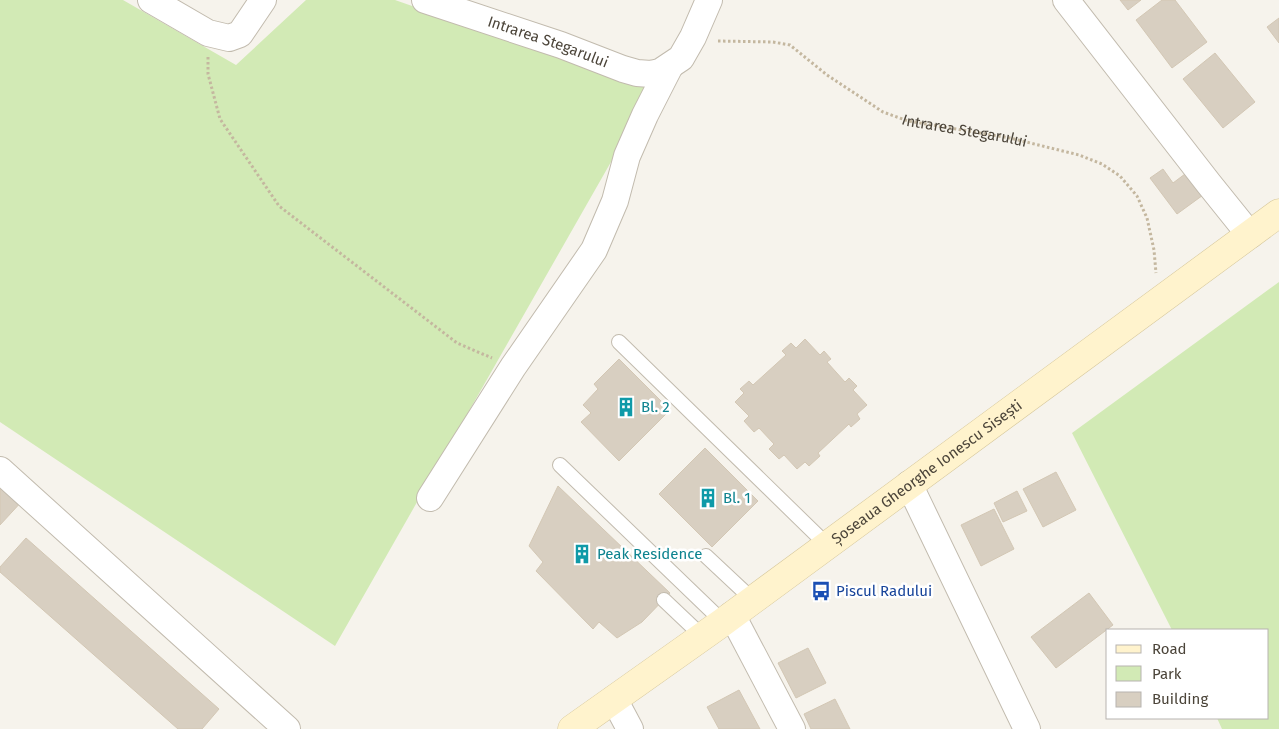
<svg xmlns="http://www.w3.org/2000/svg" width="1279" height="729" viewBox="0 0 1279 729" font-family="'Fira Sans',sans-serif">
	<rect width="100%" height="100%" fill="#f6f3ec"/>
	<g fill="#d2eab5">
		<path d="M 0,0 L 123,0 L 236,65 L 306,0 L 395,0 L 652,90 L 335,646 L 0,422 Z"/>
		<path d="M 1279,282 L 1279,729 L 1222,729 L 1217,718 L 1268,718 L 1268,630 L 1172,630 L 1072,433 Z"/>
	</g>
	<g fill="#d8cfc1" stroke="#d3c7b4">
		<path d="M 1120,0 L 1141,0 L 1128,10 Z"/>
		<path d="M 1162,0 L 1175,0 L 1207,42 L 1172,68 L 1136,20 Z"/>
		<path d="M 1279,18 L 1279,43 L 1267,27 Z"/>
		<path d="M 1215,53 L 1255,102 L 1223,128 L 1183,79 Z"/>
		<path d="M 1193,168 L 1210,190 L 1177,214 L 1150,178 L 1163,169 L 1173,183 Z"/>
		<path d="M 805,339 L 820,355 L 824,351 L 831,359 L 827,362 L 845,382 L 849,378 L 857,386 L 853,390 L 867,405 L 857,414 L 860,419 L 851,427 L 849,424 L 818,453 L 820,456 L 809,466 L 805,462 L 797,469 L 784,455 L 779,459 L 769,449 L 774,444 L 759,428 L 754,432 L 744,421 L 749,416 L 735,402 L 744,393 L 740,389 L 749,381 L 753,385 L 786,355 L 782,351 L 791,343 L 796,348 Z"/>
		<path d="M 619,359 L 670,410 L 619,461 L 581,422 L 591,413 L 583,405 L 598,389 L 594,384 Z"/>
		<path d="M 705,448 L 758,501 L 712,547 L 659,494 Z"/>
		<path d="M 1056,472 L 1076,510 L 1043,527 L 1023,489 Z"/>
		<path d="M 0,478 L 24,499 L 0,525 Z"/>
		<path d="M 558,486 L 670,593 L 642,622 L 617,638 L 599,622 L 593,629 L 536,571 L 543,562 L 529,546 Z"/>
		<path d="M 1017,491 L 1027,511 L 1003,522 L 994,503 Z"/>
		<path d="M 994,509 L 1014,549 L 981,566 L 961,525 Z"/>
		<path d="M 26,538 L 219,709 L 202,729 L 178,729 L 0,572 L 0,567 Z"/>
		<path d="M 1089,593 L 1113,625 L 1056,668 L 1031,637 Z"/>
		<path d="M 808,648 L 826,683 L 796,698 L 778,663 Z"/>
		<path d="M 739,690 L 760,729 L 719,729 L 707,707 Z"/>
		<path d="M 835,699 L 850,729 L 811,729 L 804,714 Z"/>
	</g>
	<g fill="none" stroke-linecap="round" stroke-linejoin="round">
		<defs>
			<g id="lane">
				<path d="M 619,342 L 827,545"/>
				<path d="M 560,465 L 723,622"/>
				<path d="M 706,556 L 753,600"/>
				<path d="M 664,600 L 702,636"/>
			</g>
			<g id="street">
				<path d="M 151,0 L 208,33 L 229,38 L 240,34 L 263,0"/>
				<path id="s2" d="M 425,0 L 561,45 L 623,69 L 637,73 L 651,74 L 660,72 L 681,58 L 693,37 L 709,0"/>
				<path d="M 1066,0 L 1209,184 L 1250,235"/>
				<path d="M 0,470 L 287,729"/>
				<path d="M 909,484 L 1027,729"/>
				<path d="M 430,498 L 513,367 L 594,250 L 615,201 L 627,156 L 645,115 L 670,66"/>
				<path d="M 732,615 L 792,729"/>
				<path d="M 614,699 L 630,729"/>
			</g>
			<g id="secondary">
				<path id="s3" d="M 572,729 L 723,622 L 1279,213"/>
			</g>
		</defs>
		<use href="#lane" stroke="#c2bbae" stroke-width="16"/>
		<use href="#street" stroke="#c2bbae" stroke-width="28"/>
		<use href="#secondary" stroke="#d6c79b" stroke-width="29"/>
		<g stroke="#c4b79f" stroke-width="3" stroke-dasharray="2.5 2.5" stroke-linecap="butt">
			<path id="s1" d="M 718,41 L 773,42 L 790,45 L 827,75 L 883,112 L 908,121 L 1010,138 L 1079,155 L 1102,164 L 1120,176 L 1137,196 L 1147,218 L 1154,250 L 1156,273"/>
			<path d="M 208,57 L 208,74 L 220,119 L 279,206 L 457,343 L 492,358"/>
		</g>
		<use href="#lane" stroke="#fff" stroke-width="14"/>
		<use href="#street" stroke="#fff" stroke-width="26"/>
		<use href="#secondary" stroke="#fff3cd" stroke-width="28"/>
	</g>
	<defs>
		<symbol id="building-bare" viewBox="-9 -9 18 18"><path d="M-4-6H4V6H1V3H-1V6H-4ZM-2.5-4.3h1.7v1.8h-1.7ZM.8-4.3h1.7v1.8H.8ZM-2.5-1h1.7V.8h-1.7ZM.8-1h1.7V.8H.8Z" fill="#0f9aa8" stroke="#fff" stroke-width="2.5" paint-order="stroke"/></symbol>
		<symbol id="bus-bare" viewBox="-9 -9 18 18"><path d="M-5-6H5V4H4V6H2V4H-2V6H-4V4H-5ZM-3.5-4V0h7V-4ZM-3.5 1.2v1.5H-2V1.2ZM2 1.2v1.5H3.5V1.2Z" fill="#1a4fb4" stroke="#fff" stroke-width="2.5" paint-order="stroke"/></symbol>
	</defs>
	<g fill-rule="evenodd">
		<use href="#building-bare" x="612" y="393" width="28" height="28"/>
		<use href="#building-bare" x="694" y="484" width="28" height="28"/>
		<use href="#building-bare" x="568" y="540" width="28" height="28"/>
		<use href="#bus-bare" x="807" y="577" width="28" height="28"/>
	</g>
	<g text-anchor="middle" dominant-baseline="central" stroke-width="5" stroke-linejoin="round" paint-order="stroke">
		<g font-size="15" fill="#4b4439" stroke="#fff">
			<text stroke="none"><textPath href="#s2" startOffset="130">Intrarea Stegarului</textPath></text>
			<text stroke="none"><textPath href="#s1" startOffset="271">Intrarea Stegarului</textPath></text>
			<text stroke="none"><textPath href="#s3" startOffset="438">Șoseaua Gheorghe Ionescu Sisești</textPath></text>
		</g>
		<g font-size="15" fill="#0d838f" stroke="#fff" text-anchor="start">
			<text x="641" y="407">Bl. 2</text>
			<text x="723" y="498">Bl. 1</text>
			<text x="597" y="554">Peak Residence</text>
		</g>
		<g font-size="15" fill="#164399" stroke="#fff" text-anchor="start">
			<text x="836" y="591">Piscul Radului</text>
		</g>
	</g>
	<rect x="1106" y="629" width="162" height="90" fill="#ffffff" stroke="#b7b4b0"/>
	<rect x="1116" y="645" width="25" height="8" fill="#fff3cd" stroke="#b7b4b0"/>
	<text x="1152" y="654" font-size="15" fill="#4b4439">Road</text>
	<rect x="1116" y="666" width="25" height="15" fill="#d2eab5" stroke="#b7b4b0"/>
	<text x="1152" y="679" font-size="15" fill="#4b4439">Park</text>
	<rect x="1116" y="692" width="25" height="15" fill="#d8cfc1" stroke="#b7b4b0"/>
	<text x="1152" y="704" font-size="15" fill="#4b4439">Building</text>
</svg>
